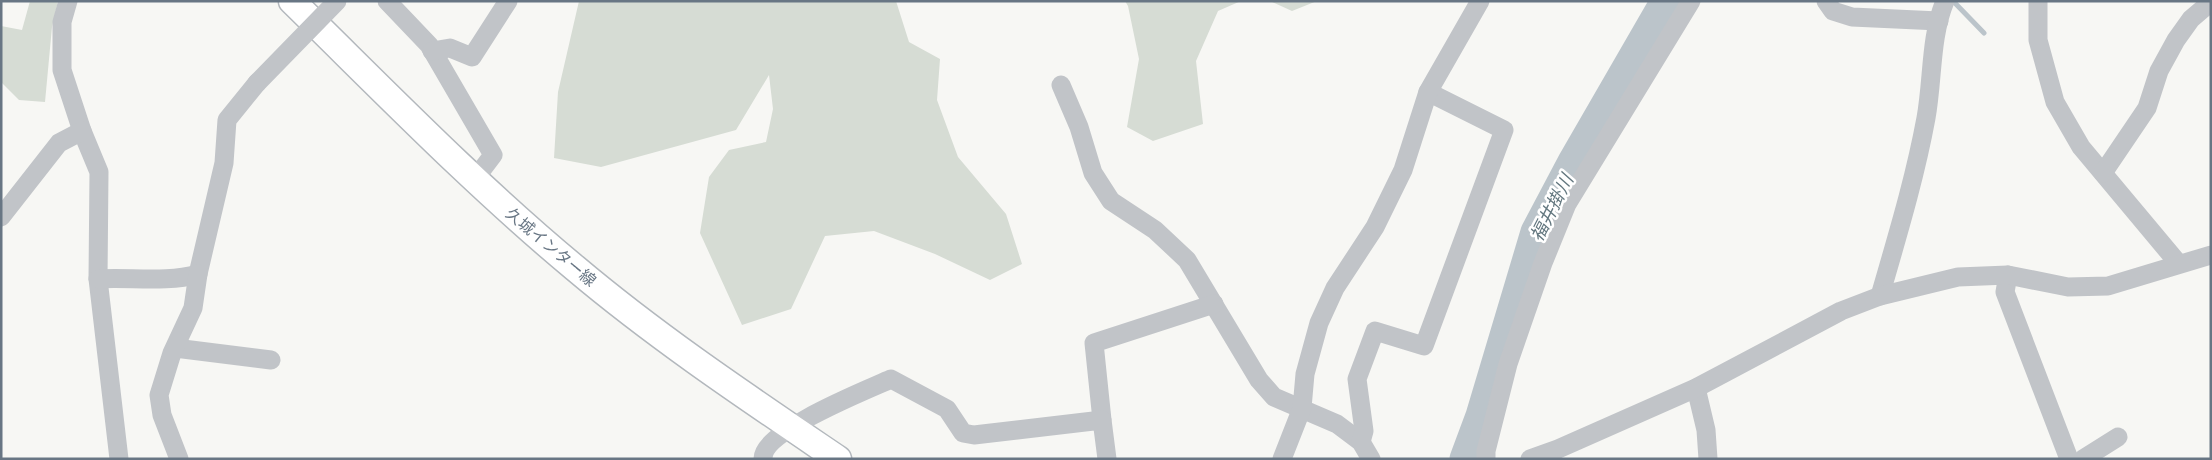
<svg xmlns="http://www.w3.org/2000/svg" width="2212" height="460" viewBox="0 0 2212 460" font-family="Karla,'Noto Sans JP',sans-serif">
	<rect width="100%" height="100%" fill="#f7f7f4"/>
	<g fill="#d6dcd4">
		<path d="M 30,1 L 58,1 L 52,27 L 45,102 L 19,100 L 1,82 L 1,26 L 22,30 Z"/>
		<path d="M 579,1 L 896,1 L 909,42 L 940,59 L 937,100 L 958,157 L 1006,214 L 1022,264 L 990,280 L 935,254 L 874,231 L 825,236 L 791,309 L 742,325 L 700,233 L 709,177 L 729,150 L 766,142 L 773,109 L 769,75 L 736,130 L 601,167 L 554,158 L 558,92 Z"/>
		<path d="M 1125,1 L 1241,1 L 1218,11 L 1196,61 L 1203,124 L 1153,141 L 1127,127 L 1139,59 L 1128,6 Z"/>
		<path d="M 1270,1 L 1317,1 L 1292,11 Z"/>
	</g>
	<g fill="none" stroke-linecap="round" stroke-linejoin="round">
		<path stroke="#bbc4ca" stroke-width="5" d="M 1953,1 L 1984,33"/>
		<path stroke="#bbc4ca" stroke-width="31" d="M 1465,459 L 1481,416 L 1536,232 L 1573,162 L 1666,1"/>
		<defs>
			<path id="secondary" d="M 292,1 C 385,92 475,185 575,268 C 658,338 748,398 838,459"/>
		</defs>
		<use href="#secondary" stroke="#b3b8bd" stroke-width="29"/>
		<g stroke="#c1c4c8" stroke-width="19">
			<path d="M 68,1 L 62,22 L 62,70 L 82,131 L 99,172 L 98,279 L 119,459"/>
			<path d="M 387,1 L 429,45 L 493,155 L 474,180"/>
			<path d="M 1826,1 L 1833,11 L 1852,17 L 1939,21"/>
			<path d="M 2038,1 L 2038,40 L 2055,102 L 2081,147 L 2178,263"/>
			<path d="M 432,51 L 450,48 L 472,57 L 508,1"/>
			<path d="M 1061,85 L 1079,127 L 1093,173 L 1111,201 L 1155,230 L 1187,260 L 1259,380 L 1274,397 L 1337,424 L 1361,442 L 1371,459"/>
			<path d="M 2103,173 L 2147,108 L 2159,71 L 2176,40 L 2191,19 L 2211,2"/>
			<path d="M 1,217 L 59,143 L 82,131"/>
			<path d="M 2008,275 L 2005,292 L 2069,459"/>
			<path d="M 98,279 C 131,277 166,283 198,274 L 224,163 L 227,120 L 257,83"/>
			<path d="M 1880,296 C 1897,237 1915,178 1926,118 C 1933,80 1930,37 1945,1"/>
			<path d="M 175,348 L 271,360"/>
			<path d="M 1696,388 L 1706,430 L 1708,459"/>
			<path d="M 1102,420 L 1094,343 L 1214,304"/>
			<path d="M 1361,442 L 1364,431 L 1357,379 L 1375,331 L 1424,346 L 1504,130 L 1428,92"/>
			<path d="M 179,459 L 162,415 L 159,395 L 172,353 L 193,308 L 198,274"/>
			<path d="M 763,459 C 762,431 867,390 891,379 L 947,409 L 963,433 L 974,435 L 1102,420 L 1107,459"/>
			<path d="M 1282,459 L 1302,408 L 1305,374 L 1319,323 L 1335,288 L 1375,227 L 1403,170 L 1428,92 L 1480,1"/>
			<path d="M 1486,459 L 1486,451 L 1508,364 L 1543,263 L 1567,204 L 1691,1"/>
			<path d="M 1530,459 L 1558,449 L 1696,388 L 1841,311 L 1880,296 L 1958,277 L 2008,275 L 2068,287 L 2108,286 L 2211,255"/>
			<path d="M 2083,459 L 2118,437"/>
		</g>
		<use href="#secondary" stroke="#fff" stroke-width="26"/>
		<path stroke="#c1c4c8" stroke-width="19" d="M 257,83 L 337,1"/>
	</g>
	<g text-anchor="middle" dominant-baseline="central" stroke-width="5" stroke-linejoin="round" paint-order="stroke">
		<g font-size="16" fill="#687684" stroke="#fff">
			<text transform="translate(551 247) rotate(40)">久城インター線</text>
		</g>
		<g font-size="18" font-style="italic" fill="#63777f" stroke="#fff">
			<text transform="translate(1552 208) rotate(-63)">福井掛川</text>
		</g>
	</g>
	<rect width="2212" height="460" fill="none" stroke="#687684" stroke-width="5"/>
</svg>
